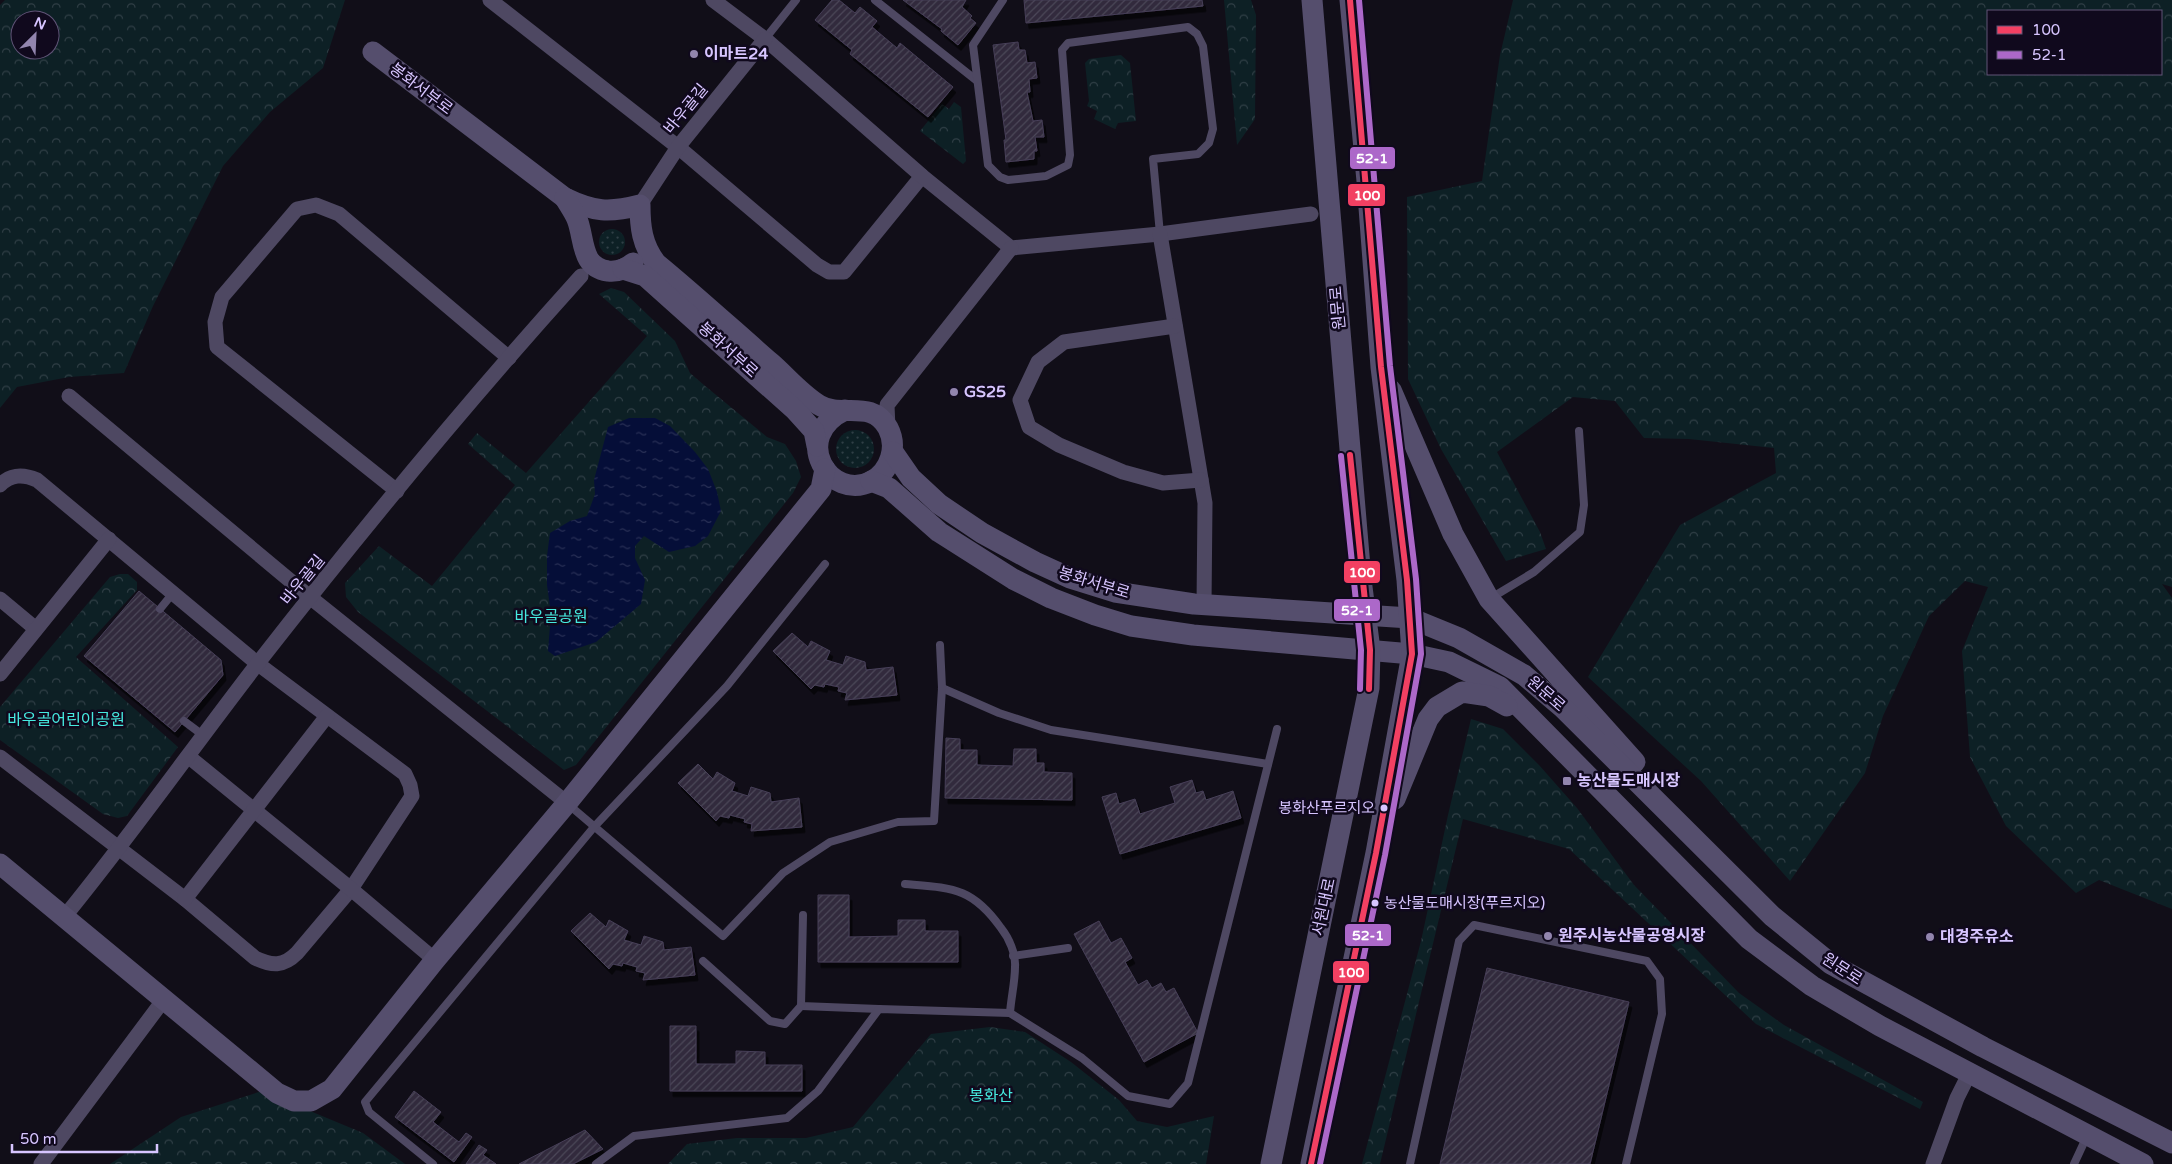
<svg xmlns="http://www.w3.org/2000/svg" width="2172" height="1164" viewBox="0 0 2172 1164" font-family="'Varela Round','Noto Sans KR',sans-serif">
	<defs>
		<pattern id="grass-dots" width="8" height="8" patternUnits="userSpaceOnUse" patternTransform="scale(1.25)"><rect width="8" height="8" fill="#0d2025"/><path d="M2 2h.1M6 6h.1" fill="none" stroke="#303f46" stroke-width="1.8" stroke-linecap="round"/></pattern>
		<pattern id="forest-crowns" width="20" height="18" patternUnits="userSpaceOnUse" patternTransform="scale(1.25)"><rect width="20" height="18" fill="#0d2025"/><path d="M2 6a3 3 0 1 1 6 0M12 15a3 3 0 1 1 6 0" fill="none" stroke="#303f46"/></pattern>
		<pattern id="water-ripples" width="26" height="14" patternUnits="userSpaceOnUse" patternTransform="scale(1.25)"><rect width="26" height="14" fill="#050e38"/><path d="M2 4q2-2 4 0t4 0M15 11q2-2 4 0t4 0" fill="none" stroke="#293056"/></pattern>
		<pattern id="building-hatch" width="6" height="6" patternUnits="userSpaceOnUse" patternTransform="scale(1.25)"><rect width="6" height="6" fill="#302a3c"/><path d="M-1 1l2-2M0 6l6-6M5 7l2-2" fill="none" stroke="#4d4759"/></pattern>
		<filter id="shadow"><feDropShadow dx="3" dy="5.5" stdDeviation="0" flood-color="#0009"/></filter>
	</defs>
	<rect width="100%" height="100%" fill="#110e18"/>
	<g fill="url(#grass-dots)">
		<circle cx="612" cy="242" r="13"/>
		<circle cx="855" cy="449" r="19"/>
	</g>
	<g fill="url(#forest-crowns)" fill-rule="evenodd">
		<path d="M 5,0 L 345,0 L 323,68 L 270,112 L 223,166 L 153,306 L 124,373 L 69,377 L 17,387 L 0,408 L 0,5 ZM 20,20 L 50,20 L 50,50 L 20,50 Z"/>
		<path d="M 1224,0 L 1251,0 L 1256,15 L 1255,119 L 1237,145 Z"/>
		<path d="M 1513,0 L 2172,0 L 2172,587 L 2162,584 L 2172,598 L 2172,909 L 2099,880 L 2076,893 L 2006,826 L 1970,757 L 1962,651 L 1988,587 L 1965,581 L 1929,616 L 1883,716 L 1865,773 L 1790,881 L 1701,781 L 1588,677 L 1680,525 L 1776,473 L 1774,448 L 1689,439 L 1644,438 L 1615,401 L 1573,397 L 1497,452 L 1540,532 L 1546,549 L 1506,561 L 1441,449 L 1408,379 L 1407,197 L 1482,181 L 1500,55 ZM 1988,11 L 2161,11 L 2161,74 L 1988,74 Z"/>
		<path d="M 1121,55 L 1130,63 L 1136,121 L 1118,123 L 1115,129 L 1094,119 L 1097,111 L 1087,106 L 1089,101 L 1085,63 L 1089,59 Z"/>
		<path d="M 954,102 L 961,107 L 966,161 L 963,164 L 920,131 L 942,104 L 949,109 Z"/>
		<path d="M 611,288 L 624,292 L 675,341 L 690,373 L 704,385 L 767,437 L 785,444 L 796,461 L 801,477 L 793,493 L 576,765 L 564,770 L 358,612 L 346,597 L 345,583 L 379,546 L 432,586 L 515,485 L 468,444 L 477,433 L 526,473 L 647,336 L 599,294 Z"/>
		<path d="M 120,574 L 128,574 L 137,582 L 137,590 L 76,657 L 178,747 L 127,816 L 118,818 L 103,814 L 0,740 L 0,707 L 110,577 Z"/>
		<path d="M 1471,719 L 1503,729 L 1539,765 L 1577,808 L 1634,885 L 1739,993 L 1784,1025 L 1923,1102 L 1920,1109 L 1756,1024 L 1569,849 L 1463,819 L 1380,1164 L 1362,1164 L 1421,941 L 1448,815 Z"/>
		<path d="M 990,1027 L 1025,1032 L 1071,1062 L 1119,1100 L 1137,1121 L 1167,1127 L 1214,1116 L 1206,1164 L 668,1164 L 687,1144 L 737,1138 L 806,1138 L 853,1127 L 931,1034 Z"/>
		<path d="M 262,1091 L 363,1133 L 405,1164 L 110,1164 L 181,1117 Z"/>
	</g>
	<path fill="url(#water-ripples)" d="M 629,418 L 655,418 L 670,426 L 695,452 L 708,469 L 717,492 L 721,511 L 708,536 L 695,546 L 669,552 L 644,536 L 635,546 L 635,558 L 645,580 L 641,604 L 596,642 L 555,656 L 548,651 L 551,614 L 547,585 L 547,556 L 550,533 L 570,521 L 587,516 L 595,494 L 594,480 L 608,427 Z"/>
	<g fill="url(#building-hatch)" stroke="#473f58" filter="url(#shadow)">
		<path d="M 832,0 L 839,0 L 855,13 L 860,7 L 877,21 L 872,27 L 897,48 L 900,43 L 953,87 L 928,117 L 850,54 L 852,50 L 815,20 Z"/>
		<path d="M 903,0 L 966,0 L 962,7 L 972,16 L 970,18 L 976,23 L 958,45 L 941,31 L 942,29 Z"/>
		<path d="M 1024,0 L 1202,0 L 1203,6 L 1026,23 Z"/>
		<path d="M 1018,42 L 1019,50 L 1025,50 L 1027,63 L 1035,62 L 1037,78 L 1029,79 L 1030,92 L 1027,92 L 1033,121 L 1042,120 L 1044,137 L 1035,137 L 1037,151 L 1034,151 L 1034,159 L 1006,162 L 1004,140 L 1006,140 L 993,45 Z"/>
		<path d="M 139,591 L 221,660 L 223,675 L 175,732 L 84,656 Z"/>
		<path d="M 792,633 L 808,647 L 811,641 L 830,651 L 826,660 L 843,665 L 846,656 L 865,662 L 866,670 L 893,667 L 897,695 L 845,700 L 847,693 L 838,691 L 839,687 L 825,684 L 824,687 L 815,685 L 811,689 L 773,651 Z"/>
		<path d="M 946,738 L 960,739 L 960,750 L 977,750 L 977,765 L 1013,766 L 1014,749 L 1036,749 L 1036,763 L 1044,763 L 1044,772 L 1072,773 L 1072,800 L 945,798 Z"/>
		<path d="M 698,764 L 713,779 L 717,772 L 735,783 L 732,791 L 748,796 L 751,787 L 770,793 L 771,802 L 799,798 L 802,827 L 751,831 L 752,824 L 744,822 L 745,819 L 730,815 L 729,818 L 720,816 L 716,821 L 678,783 Z"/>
		<path d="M 1192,780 L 1196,793 L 1203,791 L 1206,800 L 1233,791 L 1241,818 L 1120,854 L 1102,797 L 1116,793 L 1119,804 L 1135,799 L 1140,814 L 1175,803 L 1170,787 Z"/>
		<path d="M 818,895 L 849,895 L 849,937 L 898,936 L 898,920 L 925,920 L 925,931 L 958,931 L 958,962 L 818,962 Z"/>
		<path d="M 590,913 L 606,927 L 609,920 L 628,931 L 624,940 L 641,945 L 644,936 L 663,942 L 664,950 L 691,947 L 695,975 L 643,980 L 645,973 L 636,971 L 637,967 L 623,963 L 622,966 L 613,964 L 609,969 L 571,931 Z"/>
		<path d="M 1099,921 L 1111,943 L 1121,938 L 1132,958 L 1125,962 L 1138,985 L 1147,980 L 1152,988 L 1161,983 L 1166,992 L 1174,988 L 1198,1033 L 1144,1062 L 1074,934 Z"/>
		<path d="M 1487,968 L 1629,1002 L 1590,1164 L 1440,1164 Z"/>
		<path d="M 670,1026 L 696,1026 L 696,1064 L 736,1064 L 736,1051 L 765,1052 L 765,1065 L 802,1065 L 802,1091 L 670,1091 Z"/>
		<path d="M 414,1091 L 441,1112 L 433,1122 L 459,1142 L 466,1133 L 472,1137 L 454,1162 L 395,1117 Z"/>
		<path d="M 585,1130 L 603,1149 L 573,1164 L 519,1164 Z"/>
		<path d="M 479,1145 L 487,1150 L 483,1155 L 496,1164 L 466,1164 Z"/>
	</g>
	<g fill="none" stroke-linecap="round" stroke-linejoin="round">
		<g stroke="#4e4862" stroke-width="8">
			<path d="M 875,0 L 976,80"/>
			<path d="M 1003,0 L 973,45 L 988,165 L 1000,177 L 1008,180 L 1046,176 L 1068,165 L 1070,155 L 1062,50 L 1068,43 L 1188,27 L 1197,34 L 1203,46 L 1213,129 L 1209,143 L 1198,154 L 1153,159 L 1160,234"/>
			<path d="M 765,39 L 796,0"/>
			<path d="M 1491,598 L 1534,572 L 1580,532 L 1584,505 L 1579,431"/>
			<path d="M 160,609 L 173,593"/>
			<path d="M 942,688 L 999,713 L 1051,730 L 1268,764"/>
			<path d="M 184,721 L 204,736"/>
			<path d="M 569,805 L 723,936 L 783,873 L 830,842 L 898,822 L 934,821 L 942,688 L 940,645"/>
			<path d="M 905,884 C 952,888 972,887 1001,928 C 1009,938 1016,954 1015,967 C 1015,982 1011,998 1010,1013"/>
			<path d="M 803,915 L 801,1006 L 879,1009"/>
			<path d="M 1013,956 L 1068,948"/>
			<path d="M 703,961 L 770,1021 L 785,1024 L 801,1006"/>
			<path d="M 433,1164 L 369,1112 L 365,1102 L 594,827 L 727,686 L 825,564"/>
			<path d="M 596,1164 L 634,1136 L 787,1118 L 818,1091 L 879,1009 L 1010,1013 L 1082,1058 L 1128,1096 L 1170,1104 L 1188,1083 L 1277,729"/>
			<path d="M 1410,1164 L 1459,941 L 1474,925 L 1647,961 L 1660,979 L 1662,1014 L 1626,1164"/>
			<path d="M 2074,1164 L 2087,1136"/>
		</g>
		<g stroke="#4e4862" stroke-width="15">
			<path d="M 490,0 L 678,147 L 817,265 L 829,272 L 844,272 L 922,176"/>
			<path d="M 713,0 L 765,39 L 922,176 L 1011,248 L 1160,234 L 1311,214"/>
			<path d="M 640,205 L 678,147 L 765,39"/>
			<path d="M 1160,234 L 1205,503 L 1204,605"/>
			<path d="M 1175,326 L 1064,342 L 1038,362 L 1020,400 L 1029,427 L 1059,445 L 1123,472 L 1163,483 L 1201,480"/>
			<path d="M 69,396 L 311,598 L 567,803"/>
			<path d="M 888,428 L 887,405 L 1011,248"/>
			<path d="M 0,485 C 11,474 23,474 37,480 L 258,664 L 405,774 L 410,785 L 412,796 L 351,889 L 297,953 C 283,967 272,966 255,958 L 185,899 L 0,757"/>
			<path d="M 397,491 L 217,347 L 215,322 L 222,297 L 297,209 L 316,205 L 339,214 L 509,358"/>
			<path d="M 0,599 L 36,629"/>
			<path d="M 0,674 L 109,539"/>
			<path d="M 189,757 L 351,889 L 435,960"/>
			<path d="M 185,899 L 327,716"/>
			<path d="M 65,916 C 132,834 193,747 258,663 C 361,531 469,400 581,276"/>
			<path d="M 41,1164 L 165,998"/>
			<path d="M 1933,1164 L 1957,1098 L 1970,1072"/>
		</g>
		<g stroke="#554e6d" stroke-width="21">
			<path d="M 373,52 L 565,198 C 594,212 609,213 640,205 C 640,227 642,245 656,263 C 695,295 732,329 771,363 C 786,376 802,395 819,405 C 842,419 871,398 888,428 C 898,447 890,471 872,481 C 830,503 789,437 845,410"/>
			<path d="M 565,198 C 569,205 574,212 577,219 C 585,239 580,267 608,271 C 618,272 626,269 633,263"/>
			<path d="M 623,269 L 645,276 L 795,410 L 814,431 L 817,446"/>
			<path d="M 1391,390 L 1453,534 L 1489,599 L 1635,762"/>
			<path d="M 893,452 L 911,478 L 939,504 L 982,533 L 1035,562 L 1070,578 L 1115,592 L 1194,604 L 1410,618 L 1459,638 L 1524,675 L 1563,708 L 1772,916 L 1831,964 L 1983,1047 L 2172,1143"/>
			<path d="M 871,481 L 889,488 L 939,532 L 1013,579 L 1051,598 L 1095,615 L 1131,626 L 1193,635 L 1412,654 L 1449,662 L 1500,687 L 1749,939 L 1812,986 L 1880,1026 L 2143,1164"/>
			<path d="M 1395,799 L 1428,719 L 1437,707 L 1462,692 L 1489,696 L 1507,706"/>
			<path d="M 0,864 L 277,1093 L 294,1101 L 311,1101 L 332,1089 L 435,960 L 567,803 L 821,489 L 825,469"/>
			<path d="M 1271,1164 L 1369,688 L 1370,650 L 1361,579 L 1312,0"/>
			<path d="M 1311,1164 L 1376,853 L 1412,654 L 1407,580 L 1381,367 L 1367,181 L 1350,0"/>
		</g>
		<defs>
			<g id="bus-1">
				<path d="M 1350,455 L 1370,650 L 1369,689"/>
				<path d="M 1311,1164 L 1376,853 L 1412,654 L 1407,580 L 1381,367 L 1350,0"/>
			</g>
			<g id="bus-2">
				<path d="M 1341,456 L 1361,650 L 1360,689"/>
				<path d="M 1320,1164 L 1385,855 L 1421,654 L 1416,579 L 1390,366 L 1359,0"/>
			</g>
		</defs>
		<use href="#bus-1" stroke="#10091d" stroke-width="10"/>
		<use href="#bus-2" stroke="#10091d" stroke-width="10"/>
		<use href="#bus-1" stroke="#f24062" stroke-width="6"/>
		<use href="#bus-2" stroke="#ac68c9" stroke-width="6"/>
	</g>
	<g fill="#9285ae" stroke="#10091d" stroke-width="2">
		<circle cx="694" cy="54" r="5"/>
		<circle cx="954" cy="392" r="5"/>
		<rect x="1562" y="776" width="10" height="10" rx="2.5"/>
		<circle cx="1548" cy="936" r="5"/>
		<circle cx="1930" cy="937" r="5"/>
	</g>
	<g fill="#d7c5ff" stroke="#10091d" stroke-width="2">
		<circle cx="1384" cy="808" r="4.5"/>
		<circle cx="1375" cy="903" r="4.5"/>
	</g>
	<g text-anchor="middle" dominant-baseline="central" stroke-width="5" stroke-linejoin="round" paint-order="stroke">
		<g font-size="15" fill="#d7c5ff" stroke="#10091d" text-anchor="end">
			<text x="1375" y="808">봉화산푸르지오</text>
			<text x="1384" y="903" text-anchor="start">농산물도매시장(푸르지오)</text>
		</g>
		<g font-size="16" font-weight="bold" fill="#d7c5ff" stroke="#10091d" text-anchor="start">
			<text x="704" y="54">이마트24</text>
			<text x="964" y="392">GS25</text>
			<text x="1577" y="781">농산물도매시장</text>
			<text x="1558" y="936">원주시농산물공영시장</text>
			<text x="1940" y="937">대경주유소</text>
		</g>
		<g font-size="16" fill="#d7c5ff" stroke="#10091d">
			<text transform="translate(421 89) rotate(37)">봉화서부로</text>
			<text transform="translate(686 109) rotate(-51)">바우골길</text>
			<text transform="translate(1338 308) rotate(-95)">원문로</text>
			<text transform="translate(728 350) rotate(42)">봉화서부로</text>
			<text transform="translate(303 580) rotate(-51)">바우골길</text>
			<text transform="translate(1094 583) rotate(17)">봉화서부로</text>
			<text transform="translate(1546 694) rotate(41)">원문로</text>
			<text transform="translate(1324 907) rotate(-78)">서원대로</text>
			<text transform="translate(1842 969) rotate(33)">원문로</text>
		</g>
		<g font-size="16" fill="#46eae0" stroke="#10091d">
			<text x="551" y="617">바우골공원</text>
			<text x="66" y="720">바우골어린이공원</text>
			<text x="991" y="1096">봉화산</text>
		</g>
	</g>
	<g stroke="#10091d" stroke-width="2">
		<rect x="1349" y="146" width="47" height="24" rx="5" fill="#ac68c9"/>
		<rect x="1347" y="183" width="39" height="24" rx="5" fill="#f24062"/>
		<rect x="1343" y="560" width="38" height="24" rx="5" fill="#f24062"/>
		<rect x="1333" y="598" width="48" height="24" rx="5" fill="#ac68c9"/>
		<rect x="1344" y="923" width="48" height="24" rx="5" fill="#ac68c9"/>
		<rect x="1332" y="960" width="38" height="24" rx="5" fill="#f24062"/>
	</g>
	<g font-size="14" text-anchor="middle" font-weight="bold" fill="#fff">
		<text x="1372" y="163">52-1</text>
		<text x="1367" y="200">100</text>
		<text x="1362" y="577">100</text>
		<text x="1357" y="615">52-1</text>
		<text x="1368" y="940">52-1</text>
		<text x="1351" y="977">100</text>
	</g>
	<rect x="1987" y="10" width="175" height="65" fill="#10091d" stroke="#605477"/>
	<rect x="1997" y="26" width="25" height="8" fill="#f24062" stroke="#605477"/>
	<text x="2032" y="35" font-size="15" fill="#d7c5ff">100</text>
	<rect x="1997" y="51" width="25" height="8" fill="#ac68c9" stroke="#605477"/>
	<text x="2032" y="60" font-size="15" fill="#d7c5ff">52-1</text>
	<g transform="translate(35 35) rotate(24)"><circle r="24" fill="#10091d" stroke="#605477"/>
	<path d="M0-4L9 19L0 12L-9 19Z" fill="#9285ae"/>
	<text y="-8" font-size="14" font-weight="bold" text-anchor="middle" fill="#d7c5ff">N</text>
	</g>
	<path d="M12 1144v8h145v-8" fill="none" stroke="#d7c5ff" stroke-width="2.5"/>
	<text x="20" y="1144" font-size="15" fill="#d7c5ff" stroke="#10091d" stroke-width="4" paint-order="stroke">50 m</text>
</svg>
